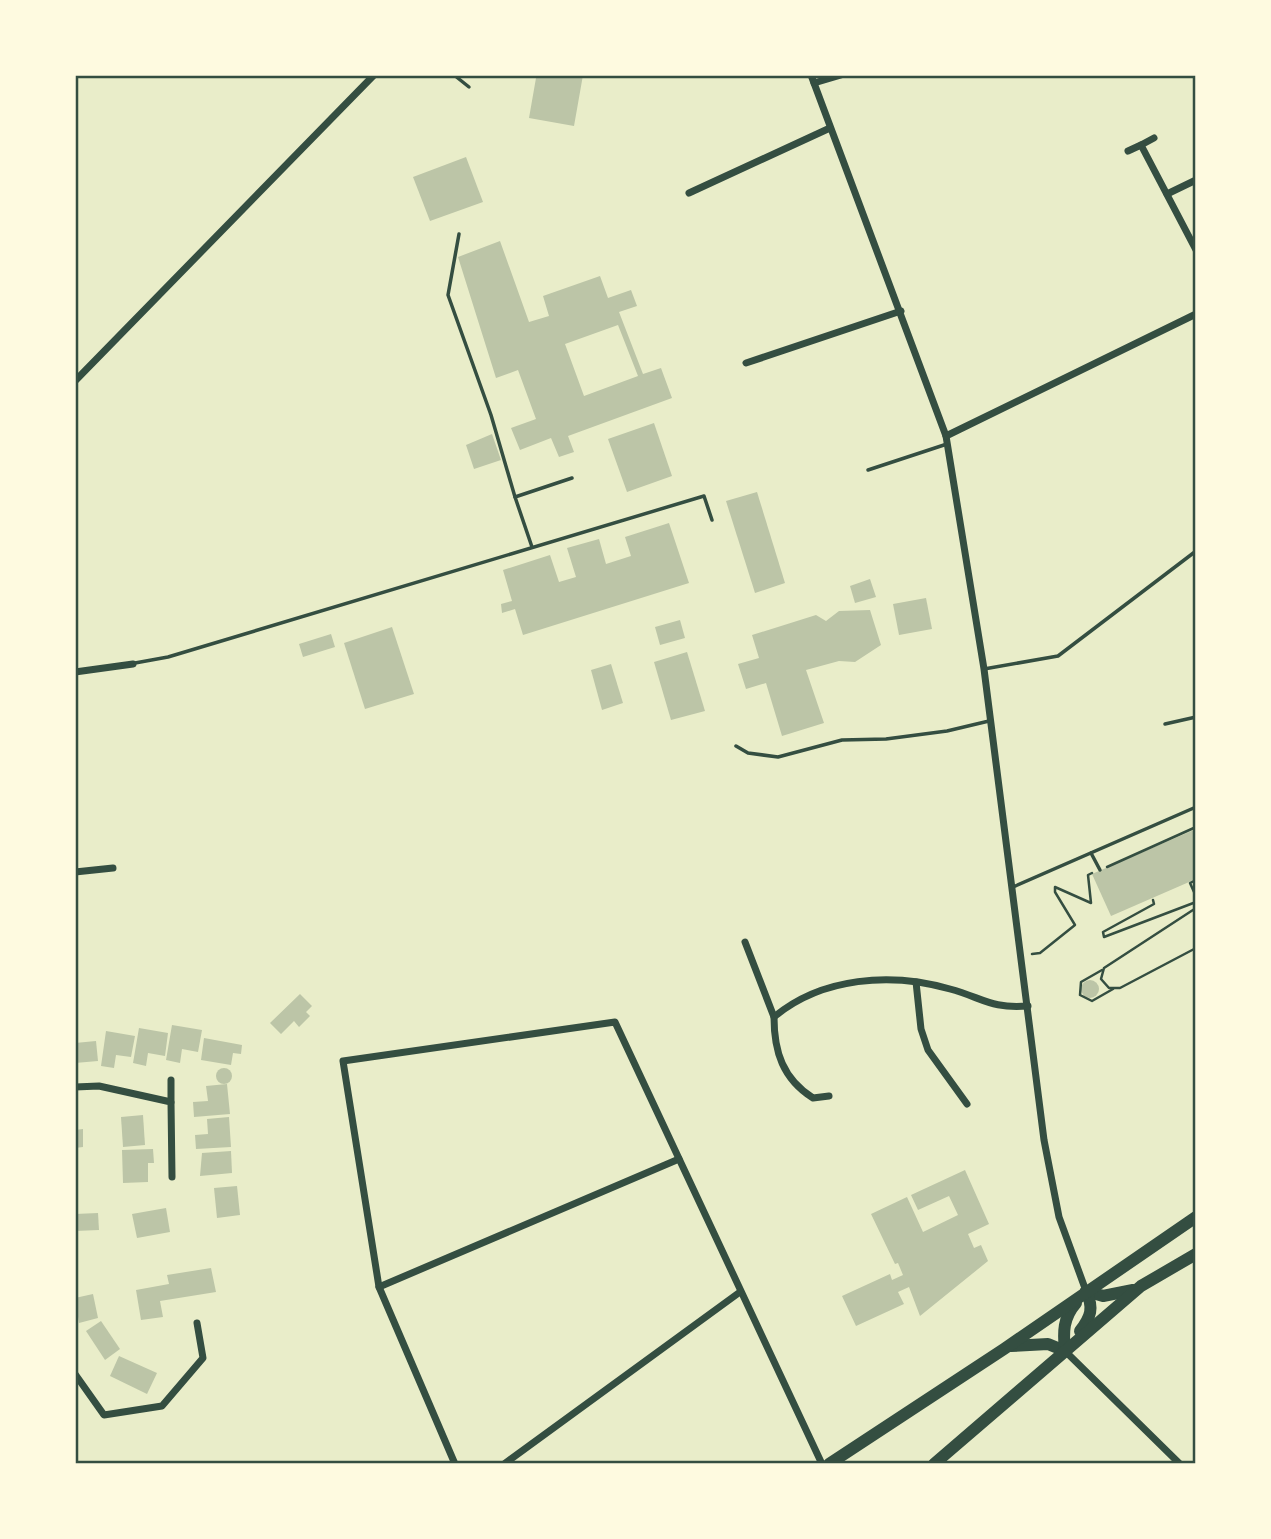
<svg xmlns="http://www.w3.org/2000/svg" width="1271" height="1539" viewBox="0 0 1271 1539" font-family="Georgia,serif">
	<rect width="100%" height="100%" fill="#e9edc9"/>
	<g fill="#bcc5a7" fill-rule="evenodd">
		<path d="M 529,75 L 583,75 L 574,126 L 529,118 L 536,78 Z"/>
		<path d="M 466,157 L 483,202 L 430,221 L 413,177 Z"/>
		<path d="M 500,241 L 529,322 L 549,316 L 543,296 L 600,276 L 608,298 L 631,290 L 637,306 L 619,312 L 643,374 L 661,368 L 672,398 L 568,436 L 574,452 L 559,457 L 551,438 L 520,450 L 511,428 L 536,419 L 518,370 L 496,378 L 458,257 ZM 618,325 L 638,376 L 584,396 L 565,344 Z"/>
		<path d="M 654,423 L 672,476 L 627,492 L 608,439 Z"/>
		<path d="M 492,434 L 501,460 L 474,469 L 466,445 Z"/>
		<path d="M 757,492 L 785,583 L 755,593 L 726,501 Z"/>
		<path d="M 669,523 L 689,583 L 523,635 L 515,609 L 502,613 L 501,604 L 512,601 L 503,570 L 550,555 L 559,582 L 576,577 L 567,548 L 599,539 L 606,564 L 631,556 L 625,537 Z"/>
		<path d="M 870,579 L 876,597 L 855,603 L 850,586 Z"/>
		<path d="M 926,598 L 932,629 L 899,635 L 893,604 Z"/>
		<path d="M 870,610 L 881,645 L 855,662 L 839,661 L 806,670 L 824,723 L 782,736 L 766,683 L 746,689 L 738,664 L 759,658 L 752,635 L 816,615 L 826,621 L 839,611 Z"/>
		<path d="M 680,620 L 685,638 L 660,645 L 655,627 Z"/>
		<path d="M 392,627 L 414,694 L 365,709 L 344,643 Z"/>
		<path d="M 331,634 L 335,647 L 303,657 L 299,644 Z"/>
		<path d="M 687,652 L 705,711 L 671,720 L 654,662 Z"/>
		<path d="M 611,664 L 623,703 L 602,710 L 591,670 Z"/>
		<path d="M 1196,829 L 1196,879 L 1111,916 L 1092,874 Z"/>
		<circle cx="1090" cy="989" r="9"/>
		<path d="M 300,994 L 312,1006 L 306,1012 L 310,1016 L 299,1027 L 294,1021 L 281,1034 L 270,1023 Z"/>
		<path d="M 172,1025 L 202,1030 L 198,1052 L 182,1049 L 180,1063 L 166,1060 Z"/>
		<path d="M 139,1028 L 168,1033 L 165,1056 L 148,1053 L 146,1066 L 133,1063 Z"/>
		<path d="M 106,1031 L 135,1036 L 131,1057 L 116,1055 L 114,1068 L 101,1066 Z"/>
		<path d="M 204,1038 L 242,1045 L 241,1054 L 233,1053 L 231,1065 L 201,1060 Z"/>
		<path d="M 96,1041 L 98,1061 L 75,1063 L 75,1043 Z"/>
		<circle cx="224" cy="1076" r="8"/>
		<path d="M 227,1084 L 230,1114 L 194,1117 L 193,1102 L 208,1101 L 206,1086 Z"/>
		<path d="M 143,1115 L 145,1145 L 123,1147 L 121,1117 Z"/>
		<path d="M 229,1117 L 231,1147 L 196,1149 L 195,1135 L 208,1134 L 207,1119 Z"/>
		<path d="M 83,1129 L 83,1147 L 75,1148 L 75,1130 Z"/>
		<path d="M 153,1149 L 154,1163 L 148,1163 L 148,1182 L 123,1183 L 122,1150 Z"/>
		<path d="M 231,1151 L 232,1173 L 200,1176 L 202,1153 Z"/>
		<path d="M 965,1170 L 989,1224 L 968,1234 L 974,1248 L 981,1245 L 988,1261 L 920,1316 L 909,1287 L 898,1292 L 904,1304 L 856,1326 L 842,1296 L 890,1274 L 892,1280 L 903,1275 L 898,1263 L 895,1264 L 871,1214 L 907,1197 L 923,1232 L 958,1215 L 949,1196 L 918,1210 L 911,1195 Z"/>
		<path d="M 237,1186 L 240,1215 L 217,1218 L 214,1188 Z"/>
		<path d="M 166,1208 L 170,1232 L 137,1238 L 132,1214 Z"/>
		<path d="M 98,1213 L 99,1230 L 75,1231 L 75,1214 Z"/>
		<path d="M 211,1268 L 216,1292 L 160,1301 L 163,1317 L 141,1320 L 136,1290 L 169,1284 L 167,1275 Z"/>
		<path d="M 93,1294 L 98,1318 L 79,1323 L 75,1298 Z"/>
		<path d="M 101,1321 L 120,1349 L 105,1360 L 86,1331 Z"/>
		<path d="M 119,1356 L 157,1373 L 147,1394 L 110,1376 Z"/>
	</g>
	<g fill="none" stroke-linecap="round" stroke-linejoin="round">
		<g stroke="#344e41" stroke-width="2.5">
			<path d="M 1107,867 L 1196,827"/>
			<path d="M 1194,892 L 1190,883 L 1196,880"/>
			<path d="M 1153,900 L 1154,904 L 1103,932 L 1104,937 L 1196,902"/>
			<path d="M 1196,908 L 1104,968 L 1101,979 L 1109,988 L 1120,988 L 1196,948"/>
			<path d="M 1032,954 L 1040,953 L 1075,925 L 1055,892 L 1055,887 L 1091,903 L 1088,875 L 1092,873"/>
			<path d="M 1102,970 L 1081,982 L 1080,995 L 1092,1001 L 1113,989"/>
		</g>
		<g stroke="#344e41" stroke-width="3.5">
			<path d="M 454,75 L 469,87"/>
			<path d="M 459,234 L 448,295 L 491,415 L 515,497"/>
			<path d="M 868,470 L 947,444"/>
			<path d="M 532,547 L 515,497 L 572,478"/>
			<path d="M 135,663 L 168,657 L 704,496 L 712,520"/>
			<path d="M 984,669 L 1058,656 L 1196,551"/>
			<path d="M 1165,724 L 1196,717"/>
			<path d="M 736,746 L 748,753 L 778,757 L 842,740 L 886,739 L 947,731 L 989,721"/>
			<path d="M 1091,853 L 1100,870"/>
			<path d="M 1013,887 L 1196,807"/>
		</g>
		<g stroke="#344e41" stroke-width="7">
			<path d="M 811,75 L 946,436 L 984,669 L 1044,1140 L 1059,1217 L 1086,1291"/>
			<path d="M 814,83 L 841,75"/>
			<path d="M 1141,145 L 1154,138"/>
			<path d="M 1128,151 L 1141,145 L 1196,250"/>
			<path d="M 689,193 L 830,128"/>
			<path d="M 1167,194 L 1196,180"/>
			<path d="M 746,363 L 901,311"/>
			<path d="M 75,381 L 374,75"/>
			<path d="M 946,436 L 1196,314"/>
			<path d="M 75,672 L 133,664"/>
			<path d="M 75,872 L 113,868"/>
			<path d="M 745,942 L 774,1017"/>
			<path d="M 916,982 L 921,1029 L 928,1050 L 967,1104"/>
			<path d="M 171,1080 L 171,1102"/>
			<path d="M 75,1087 L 99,1086 L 171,1102 L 172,1177"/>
			<path d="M 829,1096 L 813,1098 C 783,1079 774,1052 774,1017 C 822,977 891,972 950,989 C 983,998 991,1009 1028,1006"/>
			<path d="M 379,1287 L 679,1159"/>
			<path d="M 1065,1351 L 1180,1464"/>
			<path d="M 75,1374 L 104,1415 L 162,1406 L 203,1358 L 197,1323"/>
			<path d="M 455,1464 L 379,1287 L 343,1061 L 615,1022 L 822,1464"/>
			<path d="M 504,1464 L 740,1292"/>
		</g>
		<g stroke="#344e41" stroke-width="12">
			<path d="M 1086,1291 L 1103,1296 L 1133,1290"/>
			<path d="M 1080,1331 C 1091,1317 1094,1308 1086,1291"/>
			<path d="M 1011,1346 L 1048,1344 L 1065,1351"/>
			<path d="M 1065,1351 C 1063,1332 1063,1318 1076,1303"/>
			<path d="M 829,1464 L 1004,1349 L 1196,1217"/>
			<path d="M 934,1464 L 1141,1286 L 1196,1254"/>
		</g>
	</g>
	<rect width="1271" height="1539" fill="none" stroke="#fefae0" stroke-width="154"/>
	<rect x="77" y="77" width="1117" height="1385" fill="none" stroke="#344e41" stroke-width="2.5"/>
</svg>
